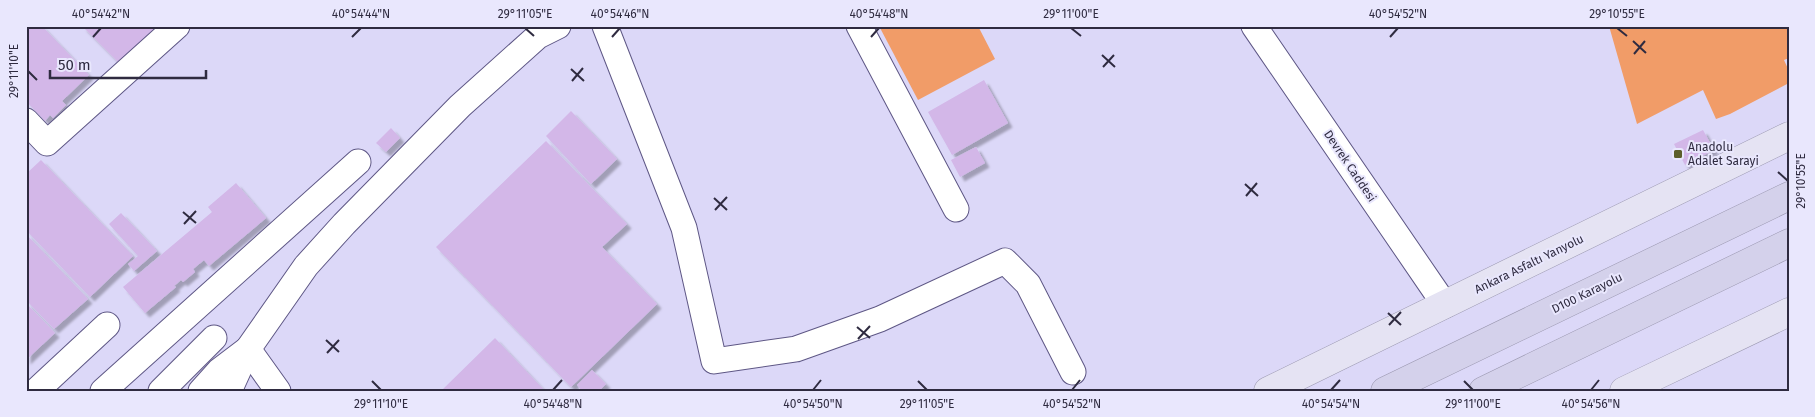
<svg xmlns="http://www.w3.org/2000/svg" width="1815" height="417" viewBox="0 0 1815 417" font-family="'Fira Sans',sans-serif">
	<defs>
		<filter id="shadow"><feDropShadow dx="4.5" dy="4.5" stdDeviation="1" flood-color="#0004"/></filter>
	</defs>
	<rect width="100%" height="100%" fill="#dcd8f8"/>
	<g fill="#f19c68">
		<path d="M 879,26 L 978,26 L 995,59 L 918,100 Z"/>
		<path d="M 1609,26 L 1789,26 L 1789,58 L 1784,60 L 1789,71 L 1789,83 L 1730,114 L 1716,119 L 1703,90 L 1637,124 Z"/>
	</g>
	<g fill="#d3b7e8" filter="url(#shadow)">
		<path d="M 26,26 L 42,26 L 89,75 L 62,101 L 66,105 L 53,118 L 50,115 L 45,121 L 26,101 Z"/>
		<path d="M 82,26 L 157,26 L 120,64 Z"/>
		<path d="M 984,80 L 1008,123 L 952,155 L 928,112 Z"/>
		<path d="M 571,111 L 617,159 L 591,184 L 546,136 Z"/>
		<path d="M 391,128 L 400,138 L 386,152 L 376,143 Z"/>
		<path d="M 1703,130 L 1714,150 L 1685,165 L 1674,144 Z"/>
		<path d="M 546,141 L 627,224 L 602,247 L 657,304 L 571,387 L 436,247 Z"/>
		<path d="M 976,147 L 985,163 L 960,177 L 951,160 Z"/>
		<path d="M 41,160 L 133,256 L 90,297 L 26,230 L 26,174 Z"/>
		<path d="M 236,183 L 266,218 L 209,266 L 204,260 L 193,269 L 195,272 L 183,282 L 181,280 L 174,286 L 176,287 L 145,313 L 123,287 L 212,212 L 208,207 Z"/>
		<path d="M 121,213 L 157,251 L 134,271 L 128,264 L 138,256 L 109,224 Z"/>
		<path d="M 26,234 L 88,299 L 54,329 L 26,300 Z"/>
		<path d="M 26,303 L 55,333 L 26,360 Z"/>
		<path d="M 495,338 L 545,391 L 441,391 Z"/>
		<path d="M 592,370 L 606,384 L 599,391 L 582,391 L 577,385 Z"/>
	</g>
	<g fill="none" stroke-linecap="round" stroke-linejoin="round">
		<defs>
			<g id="minor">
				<path d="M 605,26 L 684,228 L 714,361 L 796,349 L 880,319 L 1005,261 L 1028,284 L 1073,372"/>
				<path d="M 859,26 L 956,209"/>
				<path d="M 1254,26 L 1445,305"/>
				<path d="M 26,121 L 47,143 L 177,26"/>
				<path d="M 36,391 L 107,325"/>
				<path d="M 103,391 L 358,162"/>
				<path d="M 161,391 L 214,338"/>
				<path d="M 201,391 L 219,371 L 248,349 L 229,391"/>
				<path d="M 278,391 L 248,349 L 306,266 L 344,224 L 460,106 L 538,36 L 558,26"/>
			</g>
			<g id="major">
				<path d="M 1268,391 L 1789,136"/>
				<path d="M 1624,391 L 1789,312"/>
			</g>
			<g id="highway">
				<path d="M 1385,391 L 1789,196"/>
				<path d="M 1483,391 L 1789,243"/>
			</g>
		</defs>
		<use href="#minor" stroke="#5e5785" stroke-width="27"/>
		<use href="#major" stroke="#9a97af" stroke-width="29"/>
		<use href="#highway" stroke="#9a97af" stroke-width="29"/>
		<use href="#minor" stroke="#fff" stroke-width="25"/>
		<use href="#major" stroke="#e5e3f3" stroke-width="28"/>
		<use href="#highway" stroke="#d4d1eb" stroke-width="28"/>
	</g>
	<path fill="none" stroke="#2f2b40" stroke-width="2" d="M 525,28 L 534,36M 1071,28 L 1081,36M 1617,28 L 1627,36M 93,37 L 101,28M 352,37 L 361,28M 612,37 L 620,28M 871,37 L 879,28M 1390,37 L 1398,28M 1633,41 L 1646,53M 1634,54 L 1645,41M 1102,55 L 1115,67M 1103,67 L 1114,55M 571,69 L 584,81M 28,71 L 37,80M 572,81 L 583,68M 1778,172 L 1788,181M 1245,184 L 1258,196M 1246,196 L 1257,183M 714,198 L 727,210M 715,210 L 727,197M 183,212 L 196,223M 184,224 L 196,211M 1388,313 L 1401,325M 1389,325 L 1401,312M 857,327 L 870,338M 858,339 L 870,326M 326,340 L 339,352M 327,353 L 339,340M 372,381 L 381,390M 918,381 L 927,390M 1464,381 L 1473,390M 553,390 L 562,380M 813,390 L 821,380M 1072,390 L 1080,380M 1331,390 L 1340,380M 1591,390 L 1599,380"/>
	<rect fill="#5c5e2b" stroke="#e9e7fd" stroke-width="2" x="1673" y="149" width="10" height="10" rx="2.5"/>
	<g text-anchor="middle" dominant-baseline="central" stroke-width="4" stroke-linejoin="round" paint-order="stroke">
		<g font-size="12" fill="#2f2b40" stroke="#e9e7fd" text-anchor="start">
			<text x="1688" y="147">Anadolu<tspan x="1688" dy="14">Adalet Sarayi</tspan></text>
		</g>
		<g font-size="12" fill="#2f2b40" stroke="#e9e7fd">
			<text transform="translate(1350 166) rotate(56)">Devrek Caddesi</text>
			<text transform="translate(1529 264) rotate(-26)">Ankara Asfaltı Yanyolu</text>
			<text transform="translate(1587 293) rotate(-26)">D100 Karayolu</text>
		</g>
	</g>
	<rect width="1815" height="417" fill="none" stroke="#e9e7fd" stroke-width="55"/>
	<path d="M50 70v8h156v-8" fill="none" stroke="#2f2b40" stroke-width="2.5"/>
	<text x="58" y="70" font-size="15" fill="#2f2b40" stroke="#e9e7fd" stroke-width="4" paint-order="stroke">50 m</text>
	<rect x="28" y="28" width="1760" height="362" fill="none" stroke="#2f2b40" stroke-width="2"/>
	<g font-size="12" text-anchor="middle" fill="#2f2b40">
		<text x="101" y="18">40°54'42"N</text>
		<text x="361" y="18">40°54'44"N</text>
		<text x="525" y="18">29°11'05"E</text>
		<text x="620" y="18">40°54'46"N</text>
		<text x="879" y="18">40°54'48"N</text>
		<text x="1071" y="18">29°11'00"E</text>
		<text x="1398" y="18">40°54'52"N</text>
		<text x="1617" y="18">29°10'55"E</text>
		<text transform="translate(14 71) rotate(-90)" y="4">29°11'10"E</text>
		<text transform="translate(1801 181) rotate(-90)" y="4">29°10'55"E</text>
		<text x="381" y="408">29°11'10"E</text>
		<text x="553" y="408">40°54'48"N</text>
		<text x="813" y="408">40°54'50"N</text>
		<text x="927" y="408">29°11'05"E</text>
		<text x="1072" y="408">40°54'52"N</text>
		<text x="1331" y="408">40°54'54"N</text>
		<text x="1473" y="408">29°11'00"E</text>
		<text x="1591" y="408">40°54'56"N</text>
	</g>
</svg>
